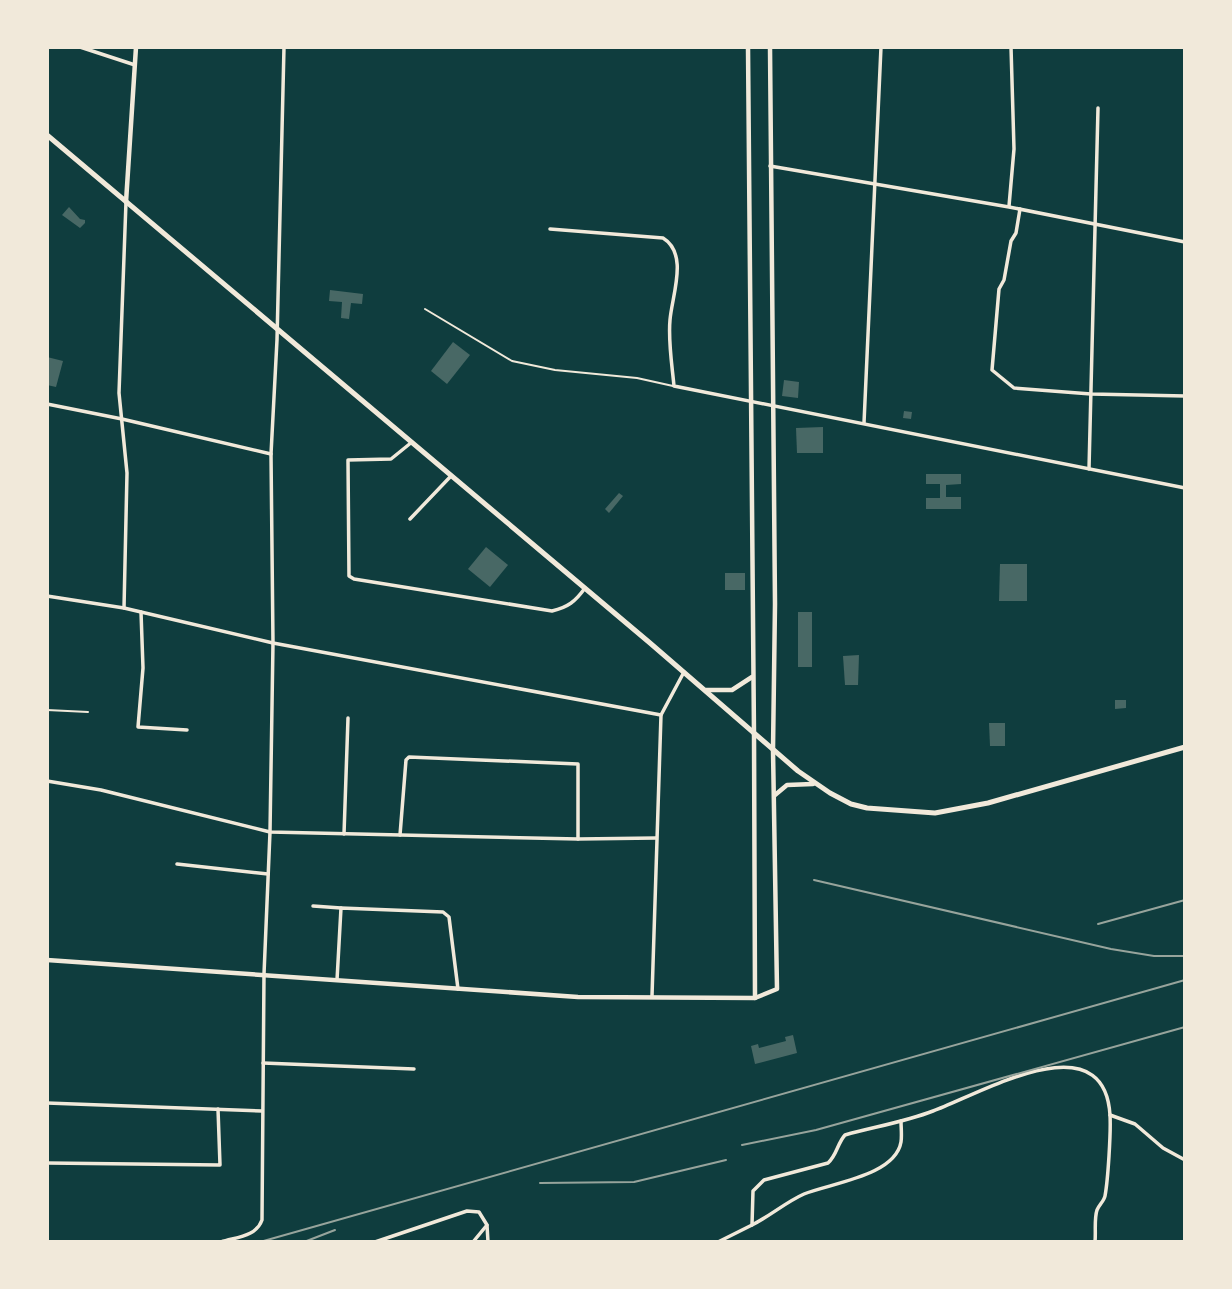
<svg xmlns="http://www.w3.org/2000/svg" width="1232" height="1289" viewBox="0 0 1232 1289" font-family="Rubik,sans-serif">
	<rect width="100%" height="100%" fill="#0f3d3e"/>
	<g fill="#486865">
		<path d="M 69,207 L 80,219 L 85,220 L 85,223 L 80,228 L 62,215 Z"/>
		<path d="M 330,290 L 363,294 L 362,304 L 351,303 L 349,319 L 341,318 L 342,302 L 329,301 Z"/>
		<path d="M 453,342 L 470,355 L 447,384 L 431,371 Z"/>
		<path d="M 47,357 L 63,361 L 56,387 L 47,385 Z"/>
		<path d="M 784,380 L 799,382 L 798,398 L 782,396 Z"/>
		<path d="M 904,411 L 912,412 L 911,419 L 903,418 Z"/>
		<path d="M 823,427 L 823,453 L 797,453 L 796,428 Z"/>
		<path d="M 926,474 L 961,474 L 961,484 L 946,485 L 946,497 L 961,497 L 961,509 L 926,509 L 926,498 L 940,498 L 940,484 L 926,484 Z"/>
		<path d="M 619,493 L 623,496 L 609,513 L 605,509 Z"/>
		<path d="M 486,547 L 508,565 L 490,587 L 468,569 Z"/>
		<path d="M 1000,564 L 1027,564 L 1027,601 L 999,601 Z"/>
		<rect x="725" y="573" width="20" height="17"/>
		<rect x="798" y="612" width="14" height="55"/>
		<path d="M 859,655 L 858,685 L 845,685 L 843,656 Z"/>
		<path d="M 1115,700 L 1126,700 L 1126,708 L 1115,709 Z"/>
		<path d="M 989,723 L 1005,723 L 1005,746 L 990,746 Z"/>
		<path d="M 793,1035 L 797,1053 L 755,1064 L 751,1046 L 758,1044 L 759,1048 L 786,1041 L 785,1037 Z"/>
	</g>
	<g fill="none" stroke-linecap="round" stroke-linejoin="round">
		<g stroke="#f1e9da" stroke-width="2">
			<path d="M 425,309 L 512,361 L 555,370 L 637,378 L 673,386"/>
			<path d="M 47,710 L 88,712"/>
		</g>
		<g stroke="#f1e9da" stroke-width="3.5">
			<path d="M 80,47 L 135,65"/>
			<path d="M 770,166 L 1009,207 L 1185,242"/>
			<path d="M 1009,206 L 1014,149 L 1011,47"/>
			<path d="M 1020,209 L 1016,233 L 1011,241 L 1004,280 L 999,289 L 992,370 L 1014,388 L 1091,394 L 1185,396"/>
			<path d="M 550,229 L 663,238 C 689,254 672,295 670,320 C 668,341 672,365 674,386 L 1185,488"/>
			<path d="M 47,404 L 122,419 L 271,454"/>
			<path d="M 864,423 L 881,47"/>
			<path d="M 412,442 L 391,459 L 348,460 L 349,576 L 354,579 L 552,611 C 568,607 575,602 585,588"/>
			<path d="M 1089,469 L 1098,108"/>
			<path d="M 410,519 L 451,476"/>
			<path d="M 47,596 L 124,608 L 273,643 L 661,715"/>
			<path d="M 124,608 L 127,473 L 119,393 L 126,202"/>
			<path d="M 141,612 L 143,668 L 138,727 L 187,730"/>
			<path d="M 47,781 L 101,790 L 270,832 L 578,839 L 656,838"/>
			<path d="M 344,834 L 348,718"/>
			<path d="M 400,835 L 406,760 L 409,757 L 578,764 L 578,839"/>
			<path d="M 177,864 L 268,874"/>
			<path d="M 313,906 L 341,908"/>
			<path d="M 337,980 L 341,908 L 443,912 L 449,917 L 458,989"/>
			<path d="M 652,996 L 661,715 L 684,672"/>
			<path d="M 263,1063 L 414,1069"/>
			<path d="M 47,1103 L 262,1111"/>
			<path d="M 1110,1115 L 1135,1124 L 1163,1148 L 1185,1160"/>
			<path d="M 47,1163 L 220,1165 L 218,1109"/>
			<path d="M 752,1225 C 770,1216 786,1202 804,1194 C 831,1183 895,1176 901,1142 C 902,1136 901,1127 901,1121"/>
			<path d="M 221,1242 C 236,1237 256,1237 262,1220 L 264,974 L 270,832 L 273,643 L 271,454 L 277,340 L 284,47"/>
			<path d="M 375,1242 L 467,1211 L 479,1212 L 487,1225 L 488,1242"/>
			<path d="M 473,1242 L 487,1225"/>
			<path d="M 718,1242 L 752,1225 L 753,1191 L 764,1180 L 828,1163 C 837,1155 837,1144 845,1135 C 873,1127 905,1122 933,1111 C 978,1095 1104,1019 1110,1115 C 1111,1132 1108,1180 1105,1196 C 1104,1201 1099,1205 1097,1210 C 1094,1219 1096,1232 1095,1242"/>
		</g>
		<g stroke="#f1e9da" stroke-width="4.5">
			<path d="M 126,202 L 136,47"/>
			<path d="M 754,734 L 755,998"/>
			<path d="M 775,795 L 787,785 L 813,784"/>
			<path d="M 47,960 L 578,997 L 755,998 L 777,989 L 773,750"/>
		</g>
		<g stroke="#f1e9da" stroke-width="4.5">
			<path d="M 748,47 L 754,734"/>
			<path d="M 770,47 L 775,604 L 773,749"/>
			<path d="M 706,690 L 732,690 L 752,677"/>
		</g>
		<path stroke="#f1e9da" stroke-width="5" d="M 47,135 L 650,643 L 798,771 L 830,793 L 851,804 L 867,808 L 935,813 L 988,803 L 1185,747"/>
		<g stroke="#97a49c" stroke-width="2">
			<path d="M 814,880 L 1111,949 L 1154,956 L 1185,956"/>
			<path d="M 1098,924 L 1185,900"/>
			<path d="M 742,1145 L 816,1130 L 1185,1027"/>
			<path d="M 540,1183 L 634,1182 L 726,1160"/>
			<path d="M 260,1242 L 1185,980"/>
			<path d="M 304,1242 L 335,1230"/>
		</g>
	</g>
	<rect width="1232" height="1289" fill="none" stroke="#f1e9da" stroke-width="98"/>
</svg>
